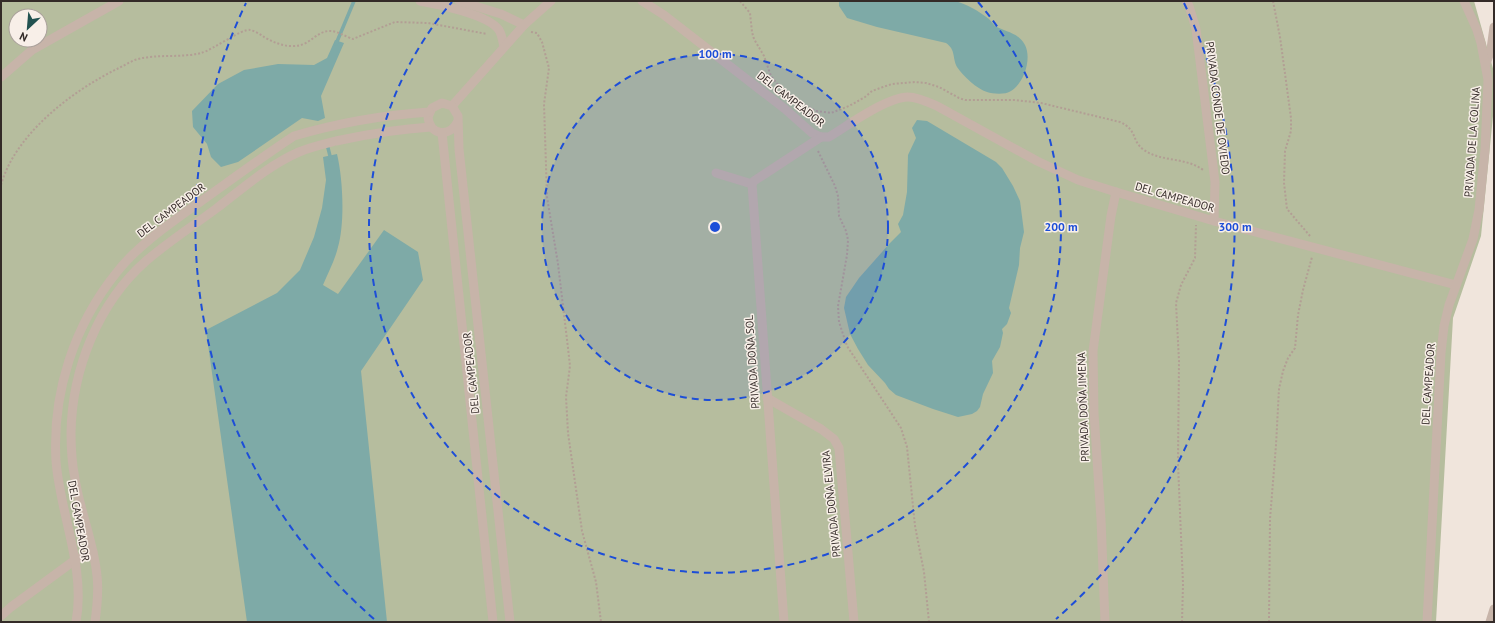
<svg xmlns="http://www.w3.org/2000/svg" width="1495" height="623" viewBox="0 0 1495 623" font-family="'PT Sans',sans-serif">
	<rect width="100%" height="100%" fill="#f0e5dc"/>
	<path fill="#b6bd9e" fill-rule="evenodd" d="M 1,1 L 1474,1 L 1494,72 L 1494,106 L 1481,236 L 1453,318 L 1436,622 L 1,622 ZM 16,16 L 40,16 L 40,40 L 16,40 Z"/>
	<g fill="#7eaaa7">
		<path d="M 839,1 L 954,1 C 968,4 978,11 989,19 C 991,21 993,24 995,26 C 1006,32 1019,33 1025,45 C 1032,59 1024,83 1011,91 C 1005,95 993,94 987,92 C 977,89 963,76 957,67 C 952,57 956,50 946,43 L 877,27 L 847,18 L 839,6 Z"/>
		<path d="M 335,40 L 344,43 L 321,96 L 325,118 L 318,121 L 302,118 L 238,162 L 221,167 L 211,157 L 207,144 L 193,127 L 192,111 L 218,84 L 244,70 L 278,64 L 314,65 L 327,58 Z"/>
		<path d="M 917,120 L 927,121 L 996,162 L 1002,168 L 1013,186 L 1020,201 L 1024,232 L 1020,248 L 1019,265 L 1009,308 L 1011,313 L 1007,324 L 1002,329 L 1003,333 L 1000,347 L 992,361 L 993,373 L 983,394 L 980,407 L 977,411 L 972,414 L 958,417 L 933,409 L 896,395 L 889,389 L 885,383 L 868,365 L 858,349 L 850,334 L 844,308 L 846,297 L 859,278 L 890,243 L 901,232 L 898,224 L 903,215 L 907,192 L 908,155 L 916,138 L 912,128 Z"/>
		<path d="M 337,154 C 343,179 345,223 338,247 C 335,260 328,273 323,285 L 338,294 L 384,230 L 418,252 L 423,280 L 361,371 L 387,622 L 247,622 L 206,330 L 277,293 L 300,270 L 314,237 L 322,208 L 326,180 L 323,157 Z"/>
	</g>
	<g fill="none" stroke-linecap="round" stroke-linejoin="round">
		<g stroke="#7eaaa7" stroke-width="3.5">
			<path d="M 336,44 L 354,1"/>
			<path d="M 328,148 L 331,160"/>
		</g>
		<g stroke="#b29e94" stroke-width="2" stroke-dasharray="2 2" stroke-linecap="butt">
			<path d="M 740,1 L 750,13 L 752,32 L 754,39 L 764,56 L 771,76 L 782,90"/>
			<path d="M 1273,1 L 1280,37 L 1291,118 L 1291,131 L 1285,151 L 1284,183 L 1287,209 L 1310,236"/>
			<path d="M 531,32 L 537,33 L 542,42 L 549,68 L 544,104 L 547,197 L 558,264 L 568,348 L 570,366 L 566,397 L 568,433 L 582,531 L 596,582 L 601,622"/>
			<path d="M 782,90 L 798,101 L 816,111 L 831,113 L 849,106 L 865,97 L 872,91 L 883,87 L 892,84 L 915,82 L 926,83 L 939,87 L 959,98 L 965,100 L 1015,100 L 1041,103 L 1120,122 C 1138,130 1131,141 1144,150 C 1161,162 1186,157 1203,170"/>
			<path d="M 818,151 L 835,186 L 838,196 L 839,216 L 846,231 L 848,240 L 847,255 L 838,306 L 839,322 L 847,346 L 901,428 L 907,447 L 915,526 L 924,572 L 929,622"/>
			<path d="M 1,185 C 15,134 73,90 119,68 C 125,65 131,61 138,59 C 157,54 181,58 201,53 C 213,50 242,28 250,30 C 255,31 260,34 264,37 C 273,42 282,46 292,46 C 309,47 314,33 328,31 C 336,30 346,37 353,39 L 395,22 L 428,23 L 487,34"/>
			<path d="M 1182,622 L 1183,584 L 1178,464 L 1179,361 L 1176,303 L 1181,285 L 1195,258 L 1196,225"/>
			<path d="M 1269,622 L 1270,519 L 1276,445 L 1279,389 L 1283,371 L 1288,358 L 1295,348 L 1298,315 L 1303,290 L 1312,257"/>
		</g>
		<g stroke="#c7b4a9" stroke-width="9">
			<path d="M 420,1 C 438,4 489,15 499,30 C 502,35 503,42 504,47"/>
			<path d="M 459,1 L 501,14 L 524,25"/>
			<path d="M 642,1 L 664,15 L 785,109 L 812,133 L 821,137 L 829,137 C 847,126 887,97 908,97 C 917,97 928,102 937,106 L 1037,161 L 1078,180 L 1116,192 L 1214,221 L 1456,285"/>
			<path d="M 1186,1 L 1189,6 L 1196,29 L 1215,182 L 1214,221"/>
			<path d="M 1486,64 L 1491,49 L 1494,27"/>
			<path d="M 1,77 L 32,50 L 119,1"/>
			<path d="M 452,106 L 524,25 L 551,1"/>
			<path d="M 458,121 C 450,138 430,136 428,117 L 432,108 L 442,103 L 452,106 L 458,116 L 459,149 L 510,622"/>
			<path d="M 442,133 L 493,622"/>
			<path d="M 716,173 L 752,184"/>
			<path d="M 767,398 L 821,429 L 834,439 L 839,448 L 854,622"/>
			<path d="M 1,616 L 11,607 L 75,560 L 93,552"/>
			<path d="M 76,622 C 86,568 60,514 56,461 C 52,393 74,325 117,272 C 138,245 172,222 200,202 C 231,180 262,157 294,136 C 338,123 384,115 429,112"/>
			<path d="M 95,622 C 97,607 99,591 97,576 C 94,543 80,511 75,479 C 72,464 71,448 71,433 C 72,370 98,303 146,261 C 168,242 193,226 217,208 C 243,188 269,165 299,152 C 311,147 324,144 336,141 C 368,134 399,129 431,127"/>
			<path d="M 784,622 L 752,184 L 754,181 L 821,137"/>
			<path d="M 1105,622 L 1101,519 L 1094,413 L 1093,351 L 1111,216 L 1116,192"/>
			<path d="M 1427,622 L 1441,353 L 1444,326 L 1449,305 L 1473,239 L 1479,210 L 1485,150 L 1488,80 L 1481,43 L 1477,30 L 1464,1"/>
			<path d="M 1490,622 L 1494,609"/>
		</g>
	</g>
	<circle cx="715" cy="227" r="173" fill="#1d4ed8" fill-opacity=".12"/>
	<g fill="none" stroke="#1d4ed8" stroke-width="2" stroke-dasharray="7 5">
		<circle cx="715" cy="227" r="173"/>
		<path d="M978 2A346 346 0 1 1 452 2"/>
		<path d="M374 619A520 520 0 0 1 246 3M1184 3A520 520 0 0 1 1056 619"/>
	</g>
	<g text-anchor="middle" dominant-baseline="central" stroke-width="3" stroke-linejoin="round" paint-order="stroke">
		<g font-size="11" fill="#342b28" stroke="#f8efe8">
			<text transform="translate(791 99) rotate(38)">DEL CAMPEADOR</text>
			<text transform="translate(1218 108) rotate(83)">PRIVADA CONDE DE OVIEDO</text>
			<text transform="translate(1472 142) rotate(-86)">PRIVADA DE LA COLINA</text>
			<text transform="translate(1175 197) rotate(16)">DEL CAMPEADOR</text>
			<text transform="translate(171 210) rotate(-37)">DEL CAMPEADOR</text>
			<text transform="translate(752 362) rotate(-94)">PRIVADA DOÑA SOL</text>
			<text transform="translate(471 373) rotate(-96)">DEL CAMPEADOR</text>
			<text transform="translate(1428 384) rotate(-86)">DEL CAMPEADOR</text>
			<text transform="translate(1083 407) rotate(-92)">PRIVADA DOÑA JIMENA</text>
			<text transform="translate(831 504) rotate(-96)">PRIVADA DOÑA ELVIRA</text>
			<text transform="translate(79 521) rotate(80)">DEL CAMPEADOR</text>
		</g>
	</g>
	<circle cx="715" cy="227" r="6" fill="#1d4ed8" stroke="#f8efe8" stroke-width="2"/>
	<g font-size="12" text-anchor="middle" font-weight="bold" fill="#1d4ed8" stroke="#f8efe8" stroke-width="3" stroke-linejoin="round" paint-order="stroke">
		<text x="715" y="58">100 m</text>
		<text x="1061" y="231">200 m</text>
		<text x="1235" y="231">300 m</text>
	</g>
	<rect width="1495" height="623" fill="none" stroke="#342b28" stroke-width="4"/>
	<g transform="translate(28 28) rotate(206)"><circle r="19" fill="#f8efe8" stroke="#aaa19b"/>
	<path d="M0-3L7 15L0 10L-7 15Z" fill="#225250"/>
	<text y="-6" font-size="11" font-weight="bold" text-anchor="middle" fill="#342b28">N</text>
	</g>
</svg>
